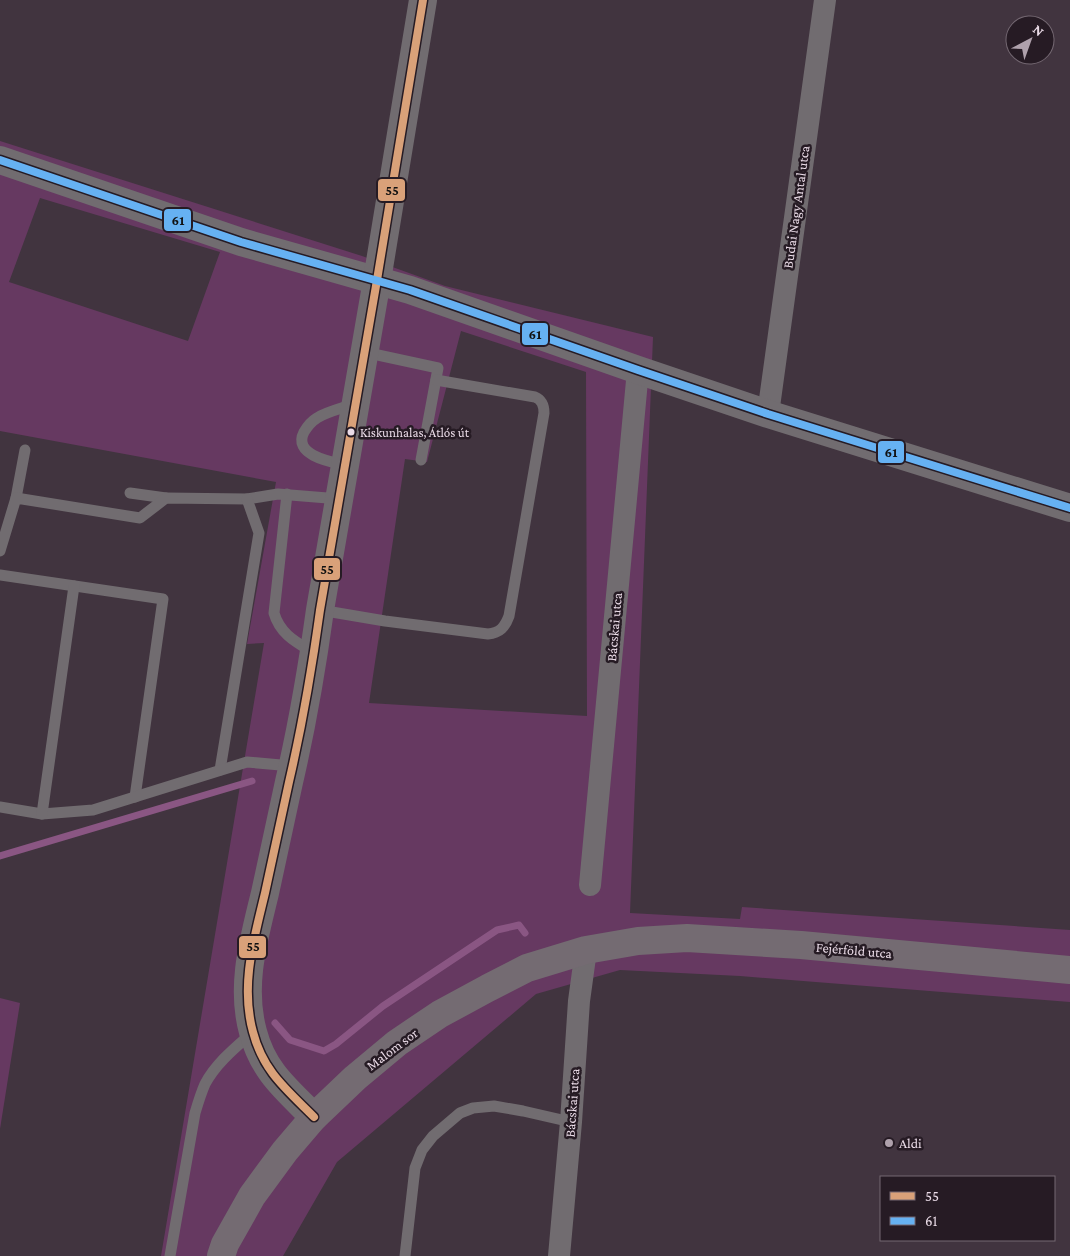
<svg xmlns="http://www.w3.org/2000/svg" width="1070" height="1256" viewBox="0 0 1070 1256" font-family="'Crimson Pro',serif">
	<rect width="100%" height="100%" fill="#41343f"/>
	<g fill="#663961" fill-rule="evenodd">
		<path d="M 0,141 L 362,256 L 445,286 L 653,337 L 630,913 L 740,919 L 742,907 L 1070,930 L 1070,1002 L 740,976 L 620,970 L 536,994 L 337,1162 L 283,1256 L 161,1256 L 264,643 L 247,644 L 276,482 L 0,431 ZM 40,198 L 220,252 L 188,341 L 9,282 ZM 461,331 L 586,372 L 587,716 L 369,703 L 405,459 L 427,462 Z"/>
		<path d="M 0,998 L 20,1003 L 0,1129 Z"/>
	</g>
	<g fill="none" stroke-linecap="round" stroke-linejoin="round">
		<g stroke="#8a5683" stroke-width="7">
			<path d="M 0,856 L 252,781"/>
			<path d="M 275,1023 L 290,1040 L 324,1051 L 336,1044 L 383,1006 L 497,930 L 519,925 L 525,933"/>
		</g>
		<g stroke="#716c70" stroke-width="11">
			<path d="M 364,352 L 438,368 L 421,460"/>
			<path d="M 345,465 C 331,462 292,455 304,432 C 307,427 312,421 317,418 C 326,412 343,408 354,404"/>
			<path d="M 130,493 L 166,498"/>
			<path d="M 287,494 L 274,613 C 280,634 296,642 314,653"/>
			<path d="M 16,498 L 25,450"/>
			<path d="M 0,551 L 16,498 L 140,518 L 166,498 L 247,499 L 278,494 L 340,499"/>
			<path d="M 0,575 L 163,599 L 135,797"/>
			<path d="M 320,610 L 385,621 L 488,634 C 500,633 505,627 509,616 L 544,413 C 544,405 542,400 535,397 L 436,380"/>
			<path d="M 220,770 L 259,533 L 247,499"/>
			<path d="M 0,807 L 42,814 L 93,810 L 247,762 L 292,766"/>
			<path d="M 42,814 L 74,586"/>
			<path d="M 170,1256 L 195,1113 C 198,1103 201,1093 205,1084 C 216,1063 236,1047 253,1032"/>
			<path d="M 405,1256 L 415,1168 L 422,1150 L 433,1136 L 460,1113 L 473,1108 L 494,1106 L 523,1111 L 571,1122"/>
		</g>
		<g stroke="#716c70" stroke-width="22">
			<path d="M 768,414 L 825,0"/>
			<path d="M 590,885 L 638,370"/>
			<path d="M 559,1256 L 571,1122 L 579,1001 L 586,950"/>
		</g>
		<g stroke="#716c70" stroke-width="28">
			<path d="M 0,160 L 241,242 L 410,290 L 638,370 L 768,414 L 1070,508"/>
			<path d="M 314,1117 C 286,1089 263,1071 253,1032 C 240,985 254,939 265,893 C 273,856 281,819 289,782 C 302,726 312,668 320,610 L 377,280 L 423,0"/>
		</g>
		<path stroke="#746b72" stroke-width="28" d="M 221,1256 L 225,1244 L 252,1196 L 285,1151 L 314,1117 L 355,1078 L 397,1043 L 440,1014 L 488,988 L 527,968 L 586,950 L 638,941 L 687,938 L 801,945 L 1070,970"/>
		<defs>
			<path id="bus-1" d="M 314,1117 C 286,1089 263,1071 253,1032 C 240,985 254,939 265,893 C 273,856 281,819 289,782 C 302,726 312,668 320,610 L 377,280 L 423,0"/>
			<path id="bus-2" d="M 0,160 L 241,242 L 410,290 L 638,370 L 768,414 L 1070,508"/>
		</defs>
		<use href="#bus-1" stroke="#261b24" stroke-width="11"/>
		<use href="#bus-2" stroke="#261b24" stroke-width="11"/>
		<use href="#bus-1" stroke="#d9a179" stroke-width="8"/>
		<use href="#bus-2" stroke="#66b1f2" stroke-width="8"/>
	</g>
	<circle fill="#eadbe7" stroke="#261b24" stroke-width="2" cx="351" cy="432" r="4.5"/>
	<circle fill="#afa1ac" stroke="#261b24" stroke-width="2" cx="889" cy="1143" r="5"/>
	<g text-anchor="middle" dominant-baseline="central" stroke-width="5" stroke-linejoin="round" paint-order="stroke">
		<g font-size="13" fill="#eadbe7" stroke="#261b24" text-anchor="start">
			<text x="360" y="432">Kiskunhalas, Átlós út</text>
		</g>
		<g font-size="14" fill="#eadbe7" stroke="#261b24">
			<text transform="translate(796 207) rotate(-82)">Budai Nagy Antal utca</text>
			<text transform="translate(614 627) rotate(-85)">Bácskai utca</text>
			<text transform="translate(854 950) rotate(5)">Fejérföld utca</text>
			<text transform="translate(392 1049) rotate(-37)">Malom sor</text>
			<text transform="translate(572 1103) rotate(-86)">Bácskai utca</text>
		</g>
		<g font-size="14" fill="#eadbe7" stroke="#261b24" text-anchor="start">
			<text x="899" y="1143">Aldi</text>
		</g>
	</g>
	<g stroke="#261b24" stroke-width="2">
		<rect x="377" y="178" width="29" height="24" rx="5" fill="#d9a179"/>
		<rect x="163" y="208" width="29" height="24" rx="5" fill="#66b1f2"/>
		<rect x="521" y="322" width="28" height="24" rx="5" fill="#66b1f2"/>
		<rect x="877" y="440" width="28" height="24" rx="5" fill="#66b1f2"/>
		<rect x="313" y="557" width="28" height="24" rx="5" fill="#d9a179"/>
		<rect x="238" y="935" width="29" height="24" rx="5" fill="#d9a179"/>
	</g>
	<g font-size="14" text-anchor="middle" font-weight="bold" fill="#111">
		<text x="392" y="195">55</text>
		<text x="178" y="225">61</text>
		<text x="535" y="339">61</text>
		<text x="891" y="457">61</text>
		<text x="327" y="574">55</text>
		<text x="253" y="951">55</text>
	</g>
	<rect x="880" y="1176" width="175" height="65" fill="#261b24" stroke="#746872"/>
	<rect x="890" y="1192" width="25" height="8" fill="#d9a179" stroke="#746872"/>
	<text x="925" y="1201" font-size="15" fill="#eadbe7">55</text>
	<rect x="890" y="1217" width="25" height="8" fill="#66b1f2" stroke="#746872"/>
	<text x="925" y="1226" font-size="15" fill="#eadbe7">61</text>
	<g transform="translate(1030 40) rotate(41)"><circle r="24" fill="#261b24" stroke="#746872"/>
	<path d="M0-4L9 19L0 12L-9 19Z" fill="#afa1ac"/>
	<text y="-8" font-size="14" font-weight="bold" text-anchor="middle" fill="#eadbe7">N</text>
	</g>
</svg>
